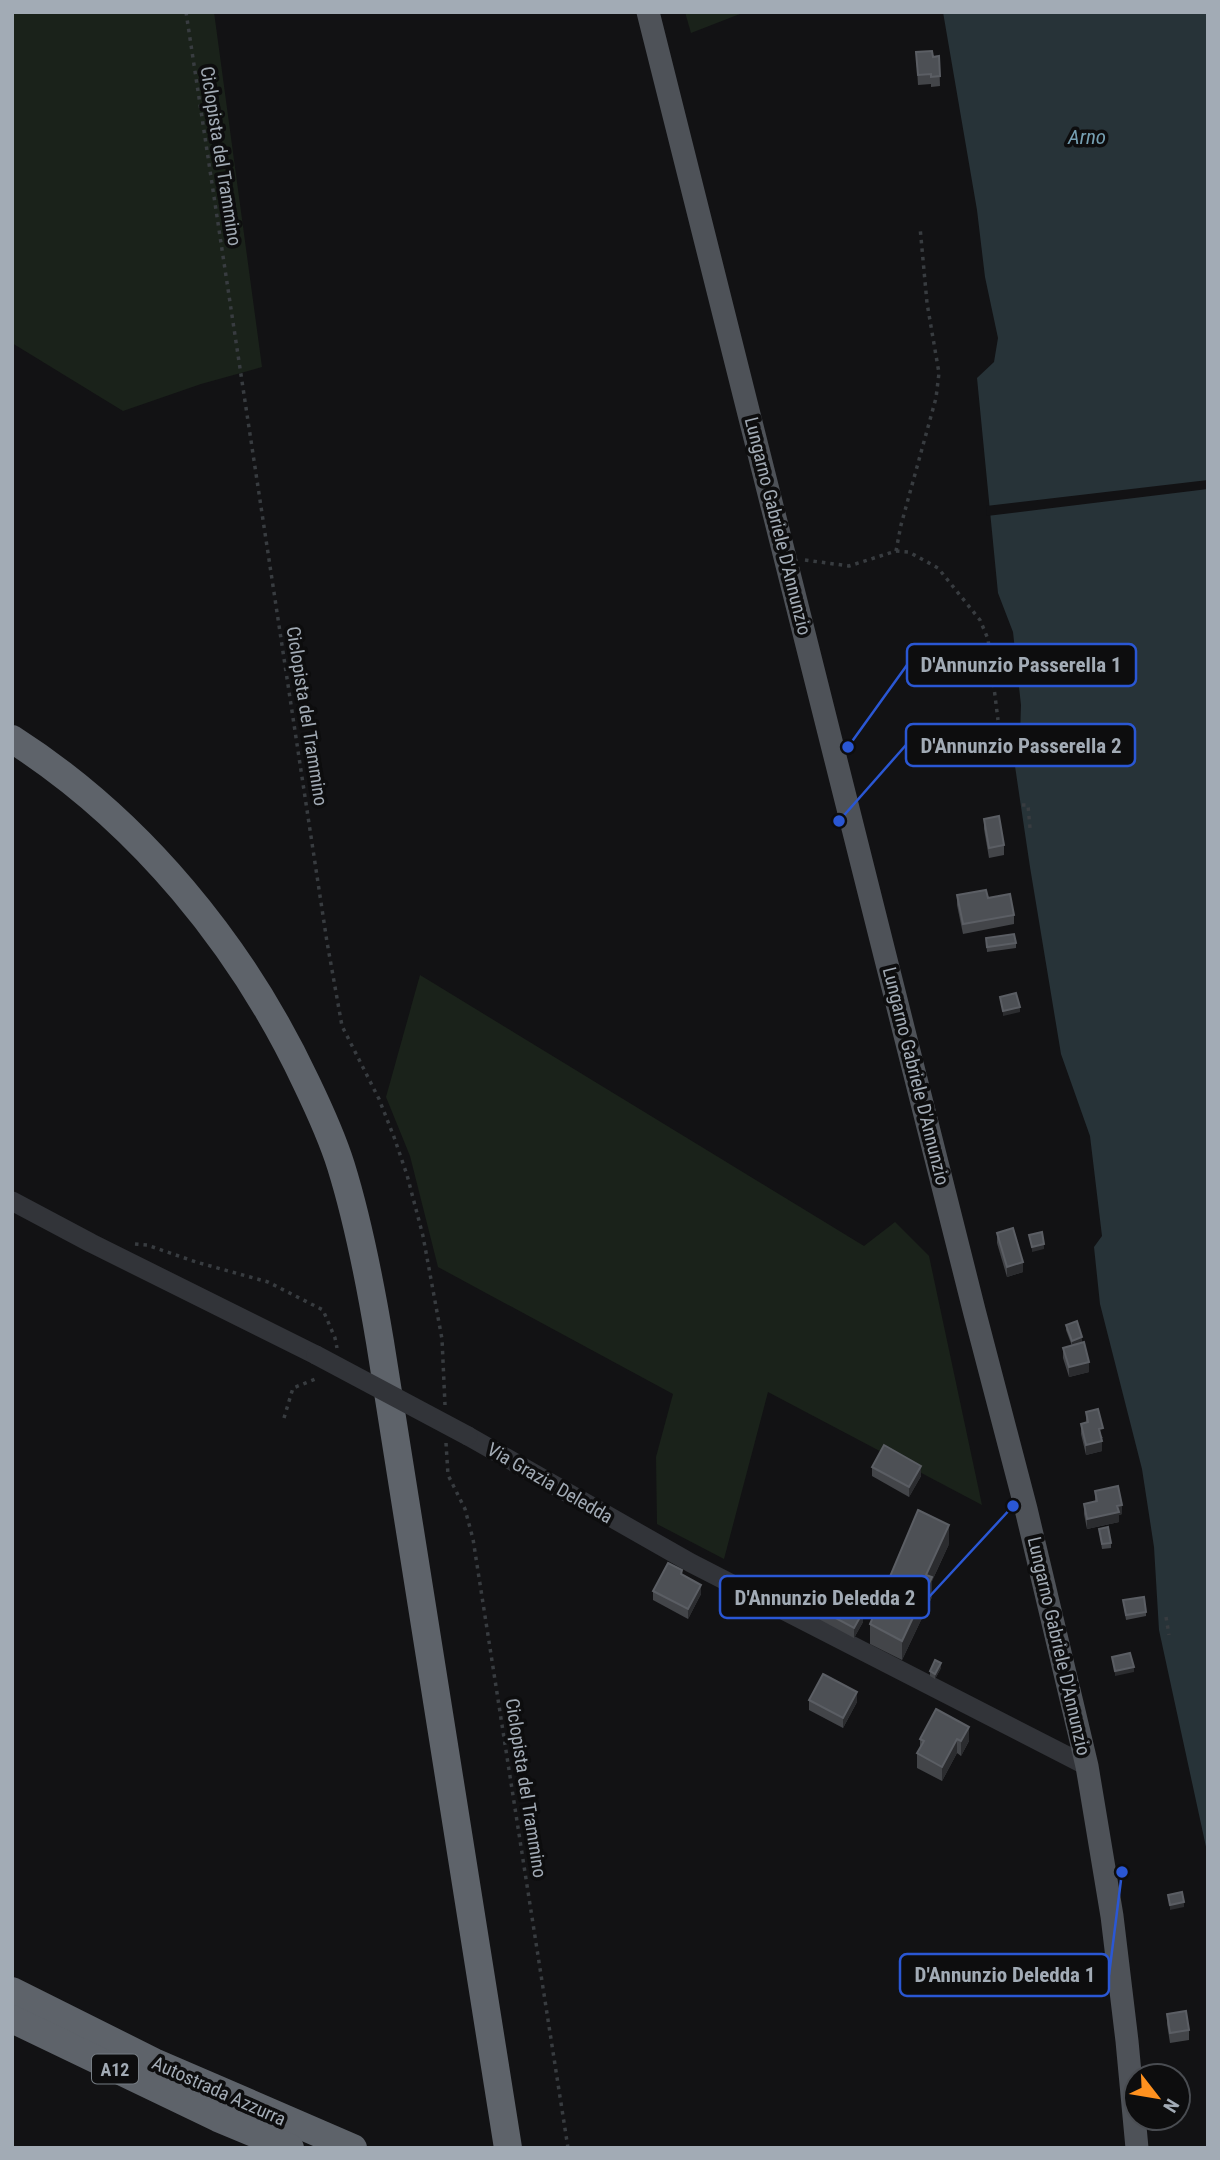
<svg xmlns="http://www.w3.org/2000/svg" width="1220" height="2160" viewBox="0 0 1220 2160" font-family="'Roboto Condensed',sans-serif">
	<rect width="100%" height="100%" fill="#121214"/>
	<g fill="#1a221a">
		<path d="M 12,12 L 214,12 L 262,367 L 201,384 L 123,411 L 12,343 Z"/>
		<path d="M 685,12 L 745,12 L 691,33 Z"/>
		<path d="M 420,975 L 864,1246 L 895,1222 L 929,1256 L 982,1505 L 768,1392 L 724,1559 L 657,1524 L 656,1457 L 673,1394 L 438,1267 L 410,1156 L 386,1097 Z"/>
	</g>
	<path fill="#273338" d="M 943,12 L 1208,12 L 1208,1856 L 1159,1630 L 1154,1547 L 1142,1469 L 1100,1304 L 1094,1247 L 1102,1236 L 1090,1136 L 1061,1054 L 1030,867 L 1012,746 L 1020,737 L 1021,705 L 1013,632 L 998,593 L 977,378 L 994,362 L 998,338 L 985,277 L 977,210 Z"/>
	<path fill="#121214" d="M 1208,480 L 1208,489 L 987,516 L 986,506 Z"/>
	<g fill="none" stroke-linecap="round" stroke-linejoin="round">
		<g stroke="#383c40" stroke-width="3.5" stroke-dasharray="3.5 5" stroke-linecap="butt">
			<path d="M 186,12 L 327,942 L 342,1026 L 379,1099 L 394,1137 L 407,1175 L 423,1236 L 442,1339 L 445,1405"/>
			<path d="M 896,551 L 909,552 L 938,568 L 980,620 L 988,639 L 998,720"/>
			<path d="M 805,560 L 849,566 L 896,551 L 901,525 L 936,398 L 939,373 L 927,303 L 920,227"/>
			<path d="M 1022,805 L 1028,805 L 1030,828"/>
			<path d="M 135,1244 L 147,1245 L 196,1262 L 268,1282 L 323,1310 L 335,1338 L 337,1348"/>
			<path d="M 284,1418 L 293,1388 L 318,1378"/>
			<path d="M 446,1443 L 448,1475 L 465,1509 L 473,1539 L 568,2148"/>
			<path d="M 1166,1617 L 1169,1635"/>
		</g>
		<g stroke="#323439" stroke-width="19">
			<path d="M 12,1201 L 91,1243 L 316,1355"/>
			<path d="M 468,1436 L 691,1563 L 1087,1766"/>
		</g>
		<path stroke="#4e5258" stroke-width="23" d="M 648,12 L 974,1310 L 1026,1509 L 1087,1766 L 1112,1916 L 1127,2041 L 1137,2148"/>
		<g stroke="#5e636a" stroke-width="28">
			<path d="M 12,739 C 140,821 242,946 306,1082 C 319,1109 332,1137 341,1166 C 359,1224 370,1282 380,1342 L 508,2148"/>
			<path d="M 12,1991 L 154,2062 L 353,2148"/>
			<path d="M 12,2019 L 218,2118 L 290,2148"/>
		</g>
		<path stroke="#323439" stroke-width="19" d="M 316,1355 L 468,1436"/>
	</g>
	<g fill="#434549">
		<path d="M 916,52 L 933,57 L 939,56 L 940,86 L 931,87 L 931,84 L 918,85 Z"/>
		<path d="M 984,819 L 1004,845 L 1004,855 L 989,858 L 984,829 Z"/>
		<path d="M 957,895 L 988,898 L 1014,915 L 1014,924 L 963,934 L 957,905 Z"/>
		<path d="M 986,938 L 1016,943 L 1016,948 L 987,952 Z"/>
		<path d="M 997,1233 L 1023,1272 L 1007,1277 L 997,1243 Z"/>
		<path d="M 1066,1325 L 1082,1342 L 1089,1372 L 1069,1377 L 1063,1358 L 1063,1348 L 1072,1346 L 1066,1330 Z"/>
		<path d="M 1086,1412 L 1103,1438 L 1102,1438 L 1102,1451 L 1086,1455 L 1081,1434 L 1081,1424 L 1086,1423 Z"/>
		<path d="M 872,1467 L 921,1476 L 909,1497 L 872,1476 Z"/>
		<path d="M 1095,1491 L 1122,1514 L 1119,1515 L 1119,1522 L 1087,1529 L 1084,1514 L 1084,1504 L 1095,1502 Z"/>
		<path d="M 1099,1529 L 1111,1543 L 1111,1548 L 1102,1549 Z"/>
		<path d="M 949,1544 L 932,1581 L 932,1597 L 902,1660 L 870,1644 L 870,1624 Z"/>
		<path d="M 682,1574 L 701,1594 L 688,1619 L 653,1600 L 653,1591 Z"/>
		<path d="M 1123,1600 L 1146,1612 L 1146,1616 L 1126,1620 Z"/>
		<path d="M 817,1608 L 863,1622 L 854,1638 L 817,1618 Z"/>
		<path d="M 941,1668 L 935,1679 L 930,1676 L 930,1671 Z"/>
		<path d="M 809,1700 L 857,1702 L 843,1728 L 809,1710 Z"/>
		<path d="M 936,1709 L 969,1741 L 961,1756 L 957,1753 L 942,1781 L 917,1768 L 917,1753 L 920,1748 L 920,1739 Z"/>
		<path d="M 1167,2014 L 1189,2030 L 1189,2040 L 1170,2043 L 1167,2024 Z"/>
	</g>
	<g fill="#2b2c2f">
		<path d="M 1020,1007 L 1020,1012 L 1003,1016 L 1003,1011 Z"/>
		<path d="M 1044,1244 L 1044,1249 L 1032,1252 L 1032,1247 Z"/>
		<path d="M 1023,1262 L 1023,1272 L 1007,1277 L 1007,1267 Z"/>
		<path d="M 1082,1337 L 1082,1342 L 1072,1346 L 1072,1341 Z"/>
		<path d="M 1089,1362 L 1089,1372 L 1069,1377 L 1069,1367 Z"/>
		<path d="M 1102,1441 L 1102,1451 L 1086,1455 L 1086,1445 Z"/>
		<path d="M 921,1466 L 921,1476 L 909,1497 L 909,1487 Z"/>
		<path d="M 1122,1505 L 1122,1514 L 1119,1515 L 1119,1522 L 1087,1529 L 1087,1519 Z"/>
		<path d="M 949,1525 L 949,1544 L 932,1581 L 932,1597 L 902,1660 L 902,1641 L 926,1575 Z"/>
		<path d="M 701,1585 L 701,1594 L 688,1619 L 688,1609 Z"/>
		<path d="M 863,1612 L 863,1622 L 854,1638 L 854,1628 Z"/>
		<path d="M 941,1663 L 941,1668 L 935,1679 L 935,1674 Z"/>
		<path d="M 1134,1667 L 1134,1672 L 1115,1676 L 1115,1671 Z"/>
		<path d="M 857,1692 L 857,1702 L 843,1728 L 843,1718 Z"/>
		<path d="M 969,1727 L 969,1741 L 961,1756 L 961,1741 Z"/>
		<path d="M 957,1739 L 957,1753 L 942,1781 L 942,1767 Z"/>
		<path d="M 1184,1902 L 1184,1907 L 1170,1910 L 1170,1905 Z"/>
	</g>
	<g fill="#4d5055" stroke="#5b5e64" stroke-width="2">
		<path d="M 932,51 L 933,57 L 939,56 L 940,76 L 931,77 L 931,74 L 918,75 L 916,52 Z"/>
		<path d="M 999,816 L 1004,845 L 989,848 L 984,819 Z"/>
		<path d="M 986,890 L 988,898 L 1010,894 L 1014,915 L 963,924 L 957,895 Z"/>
		<path d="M 1014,934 L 1016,943 L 987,947 L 986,938 Z"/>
		<path d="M 1016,993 L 1020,1007 L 1003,1011 L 1000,997 Z"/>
		<path d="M 1013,1228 L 1023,1262 L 1007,1267 L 997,1233 Z"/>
		<path d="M 1042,1232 L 1044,1244 L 1032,1247 L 1029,1235 Z"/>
		<path d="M 1077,1321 L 1082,1337 L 1072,1341 L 1066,1325 Z"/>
		<path d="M 1084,1342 L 1089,1362 L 1069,1367 L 1063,1348 Z"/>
		<path d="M 1098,1409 L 1103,1428 L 1099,1429 L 1102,1441 L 1086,1445 L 1081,1424 L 1088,1422 L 1086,1412 Z"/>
		<path d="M 884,1445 L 921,1466 L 909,1487 L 872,1467 Z"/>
		<path d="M 1118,1486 L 1122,1505 L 1117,1506 L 1119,1512 L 1087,1519 L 1084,1504 L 1097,1501 L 1095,1491 Z"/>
		<path d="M 918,1510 L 949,1525 L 926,1575 L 932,1577 L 902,1641 L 870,1624 Z"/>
		<path d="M 1108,1527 L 1111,1543 L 1102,1544 L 1099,1529 Z"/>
		<path d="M 668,1563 L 682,1570 L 681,1574 L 701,1585 L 688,1609 L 653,1591 Z"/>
		<path d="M 826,1592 L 863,1612 L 854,1628 L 817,1608 Z"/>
		<path d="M 1144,1597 L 1146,1612 L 1126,1615 L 1123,1600 Z"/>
		<path d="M 1130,1653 L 1134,1667 L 1115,1671 L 1112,1657 Z"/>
		<path d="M 935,1660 L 941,1663 L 935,1674 L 930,1671 Z"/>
		<path d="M 823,1674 L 857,1692 L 843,1718 L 809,1700 Z"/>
		<path d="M 936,1709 L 969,1727 L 961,1741 L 957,1739 L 942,1767 L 917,1753 L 924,1741 L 920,1739 Z"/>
		<path d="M 1182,1892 L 1184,1902 L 1170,1905 L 1168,1895 Z"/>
		<path d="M 1186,2011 L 1189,2030 L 1170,2033 L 1167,2014 Z"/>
	</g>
	<g text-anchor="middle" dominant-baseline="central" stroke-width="7" stroke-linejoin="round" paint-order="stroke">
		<rect fill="#0d0d0e" stroke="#757c83" stroke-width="2" x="92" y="2054.5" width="46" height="29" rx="5"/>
		<g font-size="18" font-weight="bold" fill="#a2abb5">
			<text x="115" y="2069">A12</text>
		</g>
		<g font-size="19" fill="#a2abb5" stroke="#0d0d0e">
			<text transform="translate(221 156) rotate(81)">Ciclopista del Trammino</text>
			<text transform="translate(778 526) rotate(76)">Lungarno Gabriele D'Annunzio</text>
			<text transform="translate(307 716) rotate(81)">Ciclopista del Trammino</text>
			<text transform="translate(916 1076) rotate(76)">Lungarno Gabriele D'Annunzio</text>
			<text transform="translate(550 1483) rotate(30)">Via Grazia Deledda</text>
			<text transform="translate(1059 1646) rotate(77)">Lungarno Gabriele D'Annunzio</text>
			<text transform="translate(526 1788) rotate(81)">Ciclopista del Trammino</text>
			<text transform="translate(219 2091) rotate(24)">Autostrada Azzurra</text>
		</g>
		<g font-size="21" font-style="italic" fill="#76a0b3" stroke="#0d0d0e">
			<text x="1087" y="137">Arno</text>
		</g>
	</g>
	<path fill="none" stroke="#2a57d4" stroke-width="2.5" d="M848 747L907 665M839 821L906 745M1013 1506L929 1597M1122 1872L1109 1975"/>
	<g fill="#2a57d4" stroke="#0d0d0e" stroke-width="2.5">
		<circle cx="848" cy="747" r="7"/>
		<circle cx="839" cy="821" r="7"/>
		<circle cx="1013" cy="1506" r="7"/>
		<circle cx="1122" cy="1872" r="7"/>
	</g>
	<g fill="#0d0d0e" stroke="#2a57d4" stroke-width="2.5">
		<rect x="907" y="644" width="229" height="42" rx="7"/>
		<rect x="906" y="724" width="229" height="42" rx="7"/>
		<rect x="720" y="1576" width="209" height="42" rx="7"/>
		<rect x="900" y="1954" width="209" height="42" rx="7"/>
	</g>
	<g font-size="21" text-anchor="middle" font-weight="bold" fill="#a2abb5">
		<text x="1021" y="672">D'Annunzio Passerella 1</text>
		<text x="1021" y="753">D'Annunzio Passerella 2</text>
		<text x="825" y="1605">D'Annunzio Deledda 2</text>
		<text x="1005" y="1982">D'Annunzio Deledda 1</text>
	</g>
	<rect width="1220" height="2160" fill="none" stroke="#a2abb5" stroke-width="28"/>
	<g transform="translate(1157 2097) rotate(121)"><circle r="33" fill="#0d0d0e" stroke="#494c51" stroke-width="2"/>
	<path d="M0-5L12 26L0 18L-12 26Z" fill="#ff911f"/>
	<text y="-10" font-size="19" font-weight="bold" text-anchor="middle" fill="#a2abb5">N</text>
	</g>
</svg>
